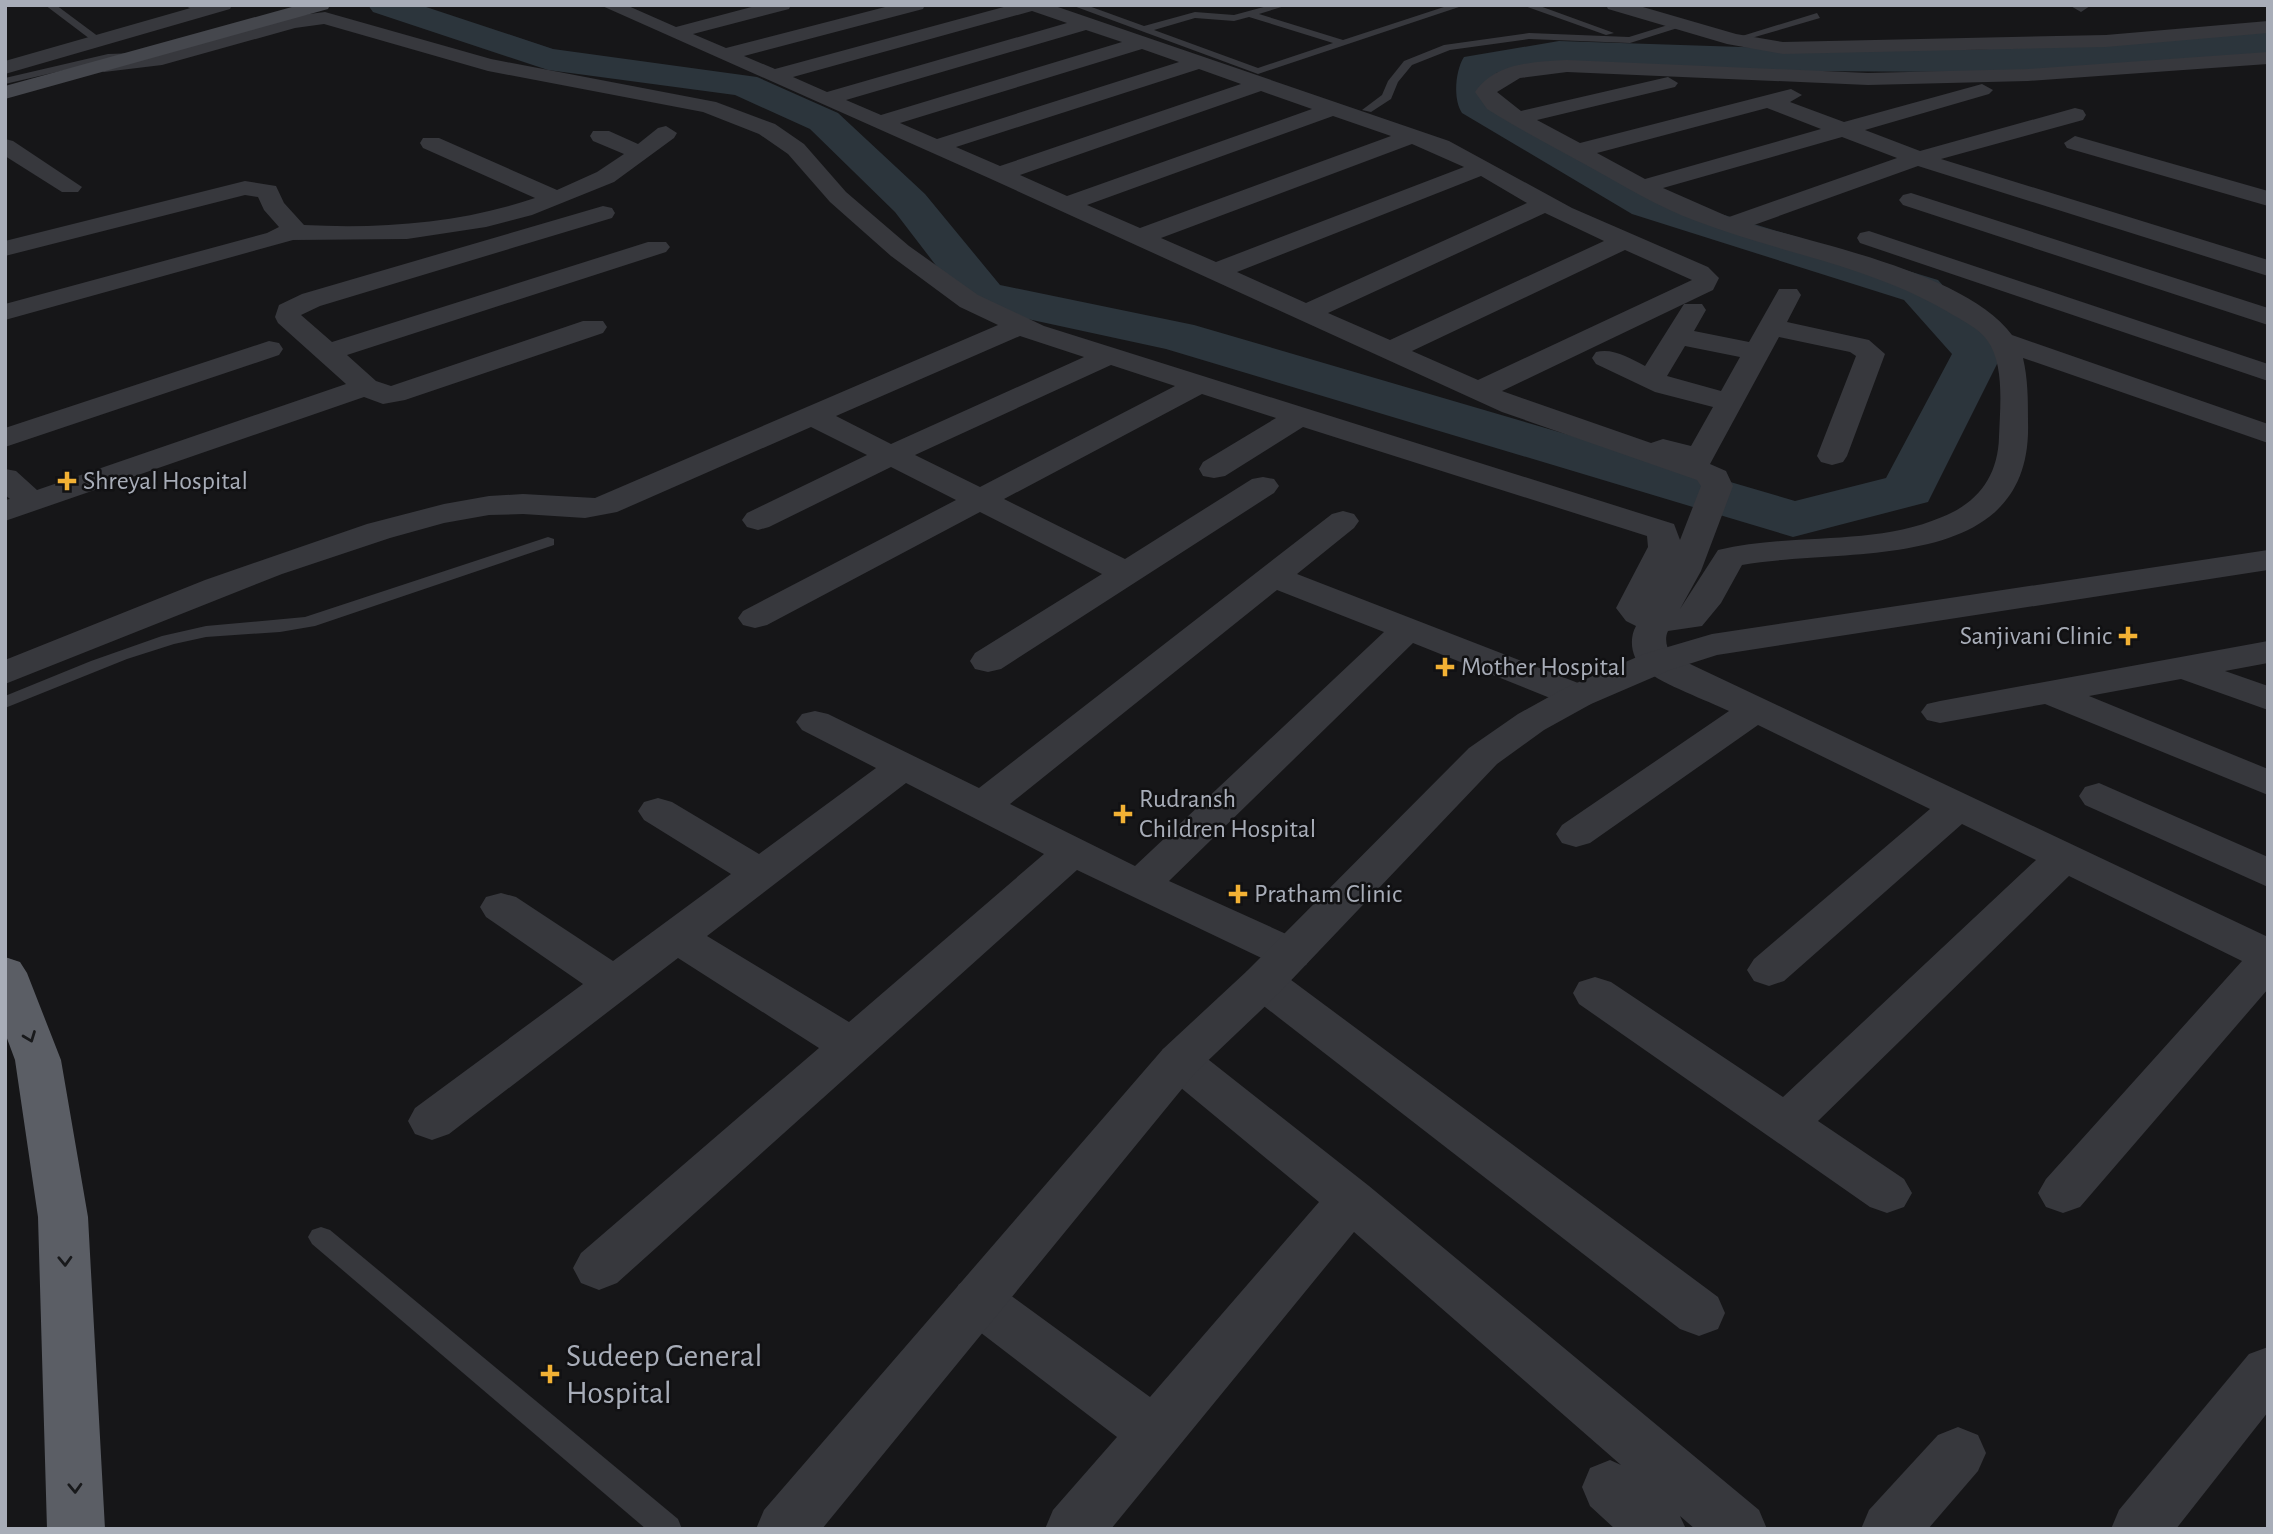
<svg xmlns="http://www.w3.org/2000/svg" width="2273" height="1534" viewBox="0 0 2273 1534" font-family="'Alegreya Sans',sans-serif">
	<rect width="100%" height="100%" fill="#161618"/>
	<g fill="none" stroke-linecap="round" stroke-linejoin="round">
		<path fill="#2c353c" fill-rule="evenodd" d="M 368,5 L 420,5 L 553,49 L 757,77 L 838,113 L 925,194 L 1000,285 L 1194,325 L 1795,501 L 1886,478 L 1952,354 L 1904,300 L 1632,214 L 1462,113 C 1453,100 1455,71 1464,57 L 1559,41 L 1804,49 L 1960,50 L 2113,45 L 2268,31 L 2268,53 L 2113,67 L 1960,72 L 1804,71 L 1559,63 L 1496,73 L 1496,100 L 1662,196 L 1938,280 L 2003,352 L 1928,502 L 1793,537 L 1166,349 L 967,306 L 895,212 L 810,129 L 735,95 L 548,70 L 373,12 Z"/>
		<g fill="#37383d" fill-rule="evenodd">
			<path d="M 45,5 L 56,5 L 103,40 L 94,42 Z"/>
			<path d="M 183,5 L 197,5 L 208,11 L 203,14 Z"/>
			<path d="M 1071,5 L 1086,5 L 1144,26 L 1195,12 L 1234,15 L 1271,5 L 1288,5 L 1259,14 L 1343,40 L 1450,5 L 1465,5 L 1258,74 ZM 1249,17 L 1333,43 L 1258,68 L 1154,30 L 1195,18 L 1234,21 Z"/>
			<path d="M 1522,5 L 1537,5 L 1614,33 L 1606,35 Z"/>
			<path d="M 1817,13 L 1820,18 L 1734,43 L 1729,40 Z"/>
			<path d="M 1681,21 L 1684,26 L 1630,43 L 1529,39 L 1450,50 L 1412,65 L 1398,82 L 1391,99 L 1371,112 L 1362,110 L 1382,95 L 1388,81 L 1404,61 L 1444,45 L 1529,33 L 1629,37 Z"/>
			<path d="M 137,53 L 141,54 L 141,58 L 108,60 L 5,84 L 5,78 L 108,54 Z"/>
			<path d="M 548,537 L 554,539 L 554,545 L 315,626 L 280,632 L 206,637 L 174,644 L 127,659 L 5,708 L 5,696 L 91,661 L 162,636 L 206,626 L 305,617 Z"/>
			<path d="M 321,1227 L 330,1230 L 678,1519 L 682,1529 L 646,1529 L 312,1244 L 308,1237 L 312,1230 Z"/>
		</g>
		<g fill="#37383d" fill-rule="evenodd">
			<path d="M 201,5 L 232,5 L 230,9 L 5,74 L 5,61 Z"/>
			<path d="M 600,5 L 626,5 L 676,27 L 759,5 L 791,5 L 789,9 L 693,34 L 726,48 L 893,5 L 925,5 L 923,9 L 744,56 L 775,69 L 1011,5 L 1052,5 L 1449,141 L 1572,208 L 1708,267 L 1719,278 L 1713,290 L 1502,391 L 1651,443 L 1663,439 L 1691,446 L 1713,407 L 1655,392 L 1596,364 L 1592,358 L 1596,352 C 1614,348 1629,358 1645,366 L 1684,304 L 1702,304 L 1706,310 L 1694,331 L 1749,342 L 1779,289 L 1797,289 L 1801,295 L 1787,322 L 1869,340 L 1885,354 L 1847,456 L 1843,462 L 1832,465 L 1821,462 L 1817,456 L 1856,356 L 1850,352 L 1779,337 L 1710,464 L 1726,471 L 1733,486 L 1701,571 L 1680,609 L 1718,550 C 1791,532 1872,547 1942,517 C 1978,503 1998,476 1999,437 C 2000,408 2005,364 1987,340 C 1979,329 1964,321 1953,315 C 1873,266 1782,254 1696,221 C 1658,207 1624,186 1588,166 C 1554,147 1520,130 1487,109 L 1475,92 C 1496,62 1534,62 1567,60 L 1868,73 L 2028,69 L 2268,52 L 2268,64 L 2028,81 L 1868,85 L 1567,72 L 1520,78 L 1497,92 L 1521,111 L 1668,77 L 1678,83 L 1675,87 L 1537,120 L 1580,143 L 1791,89 L 1802,95 L 1790,102 L 1844,122 L 1982,84 L 1993,90 L 1989,94 L 1865,130 L 1920,151 L 2075,108 L 2083,110 L 2086,115 L 2083,120 L 1941,159 L 2268,260 L 2268,276 L 1918,166 L 1754,225 C 1824,245 1968,275 2012,335 L 2268,424 L 2268,443 L 2023,358 C 2028,379 2028,400 2028,422 C 2033,577 1846,546 1742,565 L 1721,603 L 1702,626 L 1668,631 C 1664,639 1667,648 1671,655 L 2268,937 L 2268,989 L 2080,1207 L 2063,1213 L 2046,1207 L 2038,1193 L 2046,1179 L 2242,961 L 2069,876 L 1818,1121 L 1904,1179 L 1912,1193 L 1904,1207 L 1887,1213 L 1870,1207 L 1579,1004 L 1573,993 L 1579,982 L 1595,977 L 1611,982 L 1783,1097 L 2036,860 L 1962,824 L 1784,981 L 1769,986 L 1754,981 L 1747,970 L 1754,959 L 1930,809 L 1758,725 L 1590,843 L 1576,847 L 1562,843 L 1556,834 L 1562,825 L 1729,711 C 1706,700 1664,685 1645,670 C 1632,660 1628,640 1636,626 L 1626,621 L 1616,608 L 1648,547 L 1647,536 L 1303,427 L 1225,476 L 1214,478 L 1203,476 L 1199,469 L 1203,462 L 1276,418 L 1202,394 L 1004,499 L 1125,559 L 1252,479 L 1263,477 L 1274,479 L 1279,486 L 1274,493 L 1001,669 L 988,672 L 975,669 L 970,661 L 975,653 L 1102,574 L 980,512 L 767,625 L 755,628 L 743,625 L 738,618 L 743,611 L 956,500 L 891,467 L 769,527 L 758,530 L 747,527 L 742,520 L 747,513 L 867,455 L 811,427 L 617,512 L 585,518 L 523,514 L 489,515 L 444,523 L 390,538 L 282,574 L 5,684 L 5,660 L 205,580 L 367,524 L 444,504 L 489,496 L 523,494 L 595,498 L 998,325 L 960,307 L 891,256 L 830,202 L 788,154 L 759,134 L 703,112 L 488,71 L 324,24 L 295,28 L 162,65 L 104,72 L 94,66 L 104,60 L 161,53 L 293,16 L 325,12 L 491,59 L 716,102 L 775,124 L 804,144 L 846,192 L 909,246 L 978,295 L 1044,326 L 1674,524 L 1680,540 L 1701,486 L 1697,480 L 1502,412 L 991,179 ZM 1032,11 L 1067,23 L 827,92 L 793,77 ZM 1086,30 L 1122,42 L 881,115 L 846,100 ZM 1142,49 L 1179,62 L 937,139 L 900,123 ZM 1199,69 L 1241,84 L 1000,166 L 956,147 ZM 1261,91 L 1312,109 L 1067,196 L 1020,175 ZM 1767,108 L 1821,129 L 1645,179 L 1597,153 ZM 1333,116 L 1391,136 L 1140,228 L 1087,205 ZM 1842,137 L 1897,158 L 1729,217 L 1663,188 ZM 1412,144 L 1464,167 L 1216,262 L 1161,238 ZM 1481,176 L 1527,203 L 1306,303 L 1237,272 ZM 1545,213 L 1604,241 L 1390,340 L 1328,313 ZM 1625,250 L 1692,280 L 1478,380 L 1412,351 ZM 1020,336 L 1084,357 L 891,444 L 836,416 ZM 1685,346 L 1740,357 L 1721,391 L 1667,376 ZM 1111,365 L 1175,386 L 980,487 L 915,455 Z"/>
			<path d="M 1606,5 L 1636,5 L 1736,34 L 1783,42 L 2106,35 L 2268,21 L 2268,33 L 2106,47 L 1783,54 L 1727,44 L 1608,9 Z"/>
			<path d="M 2069,5 L 2090,5 L 2090,6 L 2081,12 Z"/>
			<path d="M 666,126 L 677,133 L 674,138 L 614,182 L 532,215 L 486,227 L 407,239 L 293,240 L 5,320 L 5,304 L 267,233 L 279,227 L 264,210 L 258,197 L 245,195 L 5,256 L 5,241 L 245,181 L 276,186 L 284,203 L 304,225 C 382,229 461,223 535,198 L 423,148 L 420,143 L 423,138 L 439,138 L 557,190 L 597,172 L 624,154 L 593,141 L 590,136 L 593,131 L 609,131 L 638,144 L 658,128 Z"/>
			<path d="M 2075,136 L 2268,191 L 2268,206 L 2067,148 L 2064,143 Z"/>
			<path d="M 5,139 L 13,141 L 82,187 L 78,192 L 62,192 L 5,156 Z"/>
			<path d="M 1911,193 L 2268,308 L 2268,325 L 1903,205 L 1899,200 L 1903,195 Z"/>
			<path d="M 603,206 L 612,208 L 615,213 L 612,218 L 320,306 L 301,315 L 332,342 L 648,242 L 666,242 L 670,247 L 666,252 L 347,355 L 376,381 L 391,386 L 583,321 L 603,321 L 607,327 L 603,333 L 405,400 L 383,404 L 364,397 L 5,521 L 5,500 L 10,499 L 5,495 L 5,469 L 16,471 L 37,490 L 346,384 L 278,323 L 275,317 L 279,305 L 302,294 Z"/>
			<path d="M 1869,231 L 2268,364 L 2268,381 L 1860,243 L 1857,238 L 1860,233 Z"/>
			<path d="M 269,341 L 279,343 L 283,349 L 279,355 L 5,447 L 5,428 Z"/>
			<path d="M 1343,511 L 1354,514 L 1359,521 L 1354,528 L 1297,574 L 1591,688 L 1596,696 L 1591,704 L 1578,707 L 1565,704 L 1413,643 L 1169,881 L 1306,943 L 1313,954 L 1306,965 L 1291,969 L 1276,965 L 1077,870 L 617,1283 L 599,1290 L 581,1283 L 573,1268 L 581,1253 L 819,1048 L 678,958 L 449,1134 L 432,1140 L 415,1134 L 408,1121 L 415,1108 L 583,984 L 486,917 L 480,907 L 486,897 L 501,893 L 516,897 L 613,961 L 731,874 L 644,820 L 638,811 L 644,802 L 658,798 L 672,802 L 759,854 L 876,768 L 802,730 L 796,722 L 802,714 L 815,711 L 828,714 L 979,788 L 1332,514 ZM 1277,590 L 1384,632 L 1135,866 L 1010,804 ZM 906,783 L 1044,854 L 849,1022 L 707,936 Z"/>
			<path d="M 2268,641 L 2268,663 L 2225,671 L 2268,686 L 2268,710 L 2181,679 L 2089,696 L 2268,769 L 2268,795 L 2045,704 L 1940,723 L 1927,720 L 1921,712 L 1927,704 L 1940,701 Z"/>
			<path d="M 2099,783 L 2268,857 L 2268,887 L 2085,805 L 2079,796 L 2085,787 Z"/>
			<path d="M 1263,966 L 1279,971 L 1718,1297 L 1725,1313 L 1718,1329 L 1699,1336 L 1680,1329 L 1247,993 L 1241,982 L 1247,971 Z"/>
			<path d="M 1179,1044 L 1195,1049 L 1369,1186 L 1759,1510 L 1767,1529 L 1695,1529 L 1680,1516 L 1686,1529 L 1615,1529 L 1590,1506 L 1582,1487 L 1590,1468 L 1610,1460 L 1621,1465 L 1354,1232 L 1111,1529 L 1045,1529 L 1053,1510 L 1117,1437 L 959,1316 L 951,1300 L 959,1284 L 977,1278 L 995,1284 L 1150,1397 L 1319,1202 L 1163,1073 L 1156,1061 L 1163,1049 Z"/>
			<path d="M 2268,1347 L 2268,1412 L 2176,1529 L 2111,1529 L 2119,1510 L 2249,1354 Z"/>
			<path d="M 1958,1427 L 1978,1435 L 1986,1453 L 1978,1471 L 1928,1529 L 1861,1529 L 1869,1510 L 1938,1435 Z"/>
		</g>
		<path fill="#37383d" fill-rule="evenodd" d="M 2268,550 L 2268,570 L 1717,655 L 1670,670 L 1591,704 L 1544,730 L 1497,764 L 1279,993 L 1195,1073 L 822,1529 L 756,1529 L 764,1510 L 1163,1049 L 1247,971 L 1469,748 L 1518,714 L 1565,688 L 1644,654 L 1712,634 Z"/>
		<path fill="#45474d" fill-rule="evenodd" d="M 299,5 L 330,5 L 328,9 L 5,99 L 5,86 Z"/>
		<path fill="#5b5e65" fill-rule="evenodd" d="M 5,957 L 20,962 L 27,973 L 61,1060 L 88,1217 L 105,1529 L 47,1529 L 38,1217 L 15,1060 L 5,1033 Z"/>
	</g>
	<defs><path id="oneway-chevron" d="M-2-3.5L2.5 0L-2 3.5" fill="none" stroke-width="1.6" stroke-linecap="round" stroke-linejoin="round" transform="scale(1.75)"/></defs>
	<g stroke="#18191b">
		<use href="#oneway-chevron" transform="translate(30 1037) rotate(69)"/>
		<use href="#oneway-chevron" transform="translate(65 1261) rotate(88)"/>
		<use href="#oneway-chevron" transform="translate(75 1488) rotate(88)"/>
	</g>
	<g fill="#f2b134" stroke="#111113" stroke-width="2.5">
		<path d="M63.5 470.5h7v7h7v7h-7v7h-7v-7h-7v-7h7z"/>
		<path d="M2124.5 625.5h7v7h7v7h-7v7h-7v-7h-7v-7h7z"/>
		<path d="M1441.5 656.5h7v7h7v7h-7v7h-7v-7h-7v-7h7z"/>
		<path d="M1119.5 803.5h7v7h7v7h-7v7h-7v-7h-7v-7h7z"/>
		<path d="M1234.5 883.5h7v7h7v7h-7v7h-7v-7h-7v-7h7z"/>
		<path d="M546.5 1363.5h7v7h7v7h-7v7h-7v-7h-7v-7h7z"/>
	</g>
	<g text-anchor="middle" dominant-baseline="central" stroke-width="5" stroke-linejoin="round" paint-order="stroke">
		<g font-size="26" fill="#a8adb8" stroke="#111113" text-anchor="start">
			<text x="83" y="481">Shreyal Hospital</text>
			<text x="2112" y="636" text-anchor="end">Sanjivani Clinic</text>
			<text x="1461" y="667">Mother Hospital</text>
			<text x="1139" y="799">Rudransh<tspan x="1139" dy="30">Children Hospital</tspan></text>
			<text x="1254" y="894">Pratham Clinic</text>
		</g>
		<g font-size="32" fill="#a8adb8" stroke="#111113" text-anchor="start">
			<text x="566" y="1356">Sudeep General<tspan x="566" dy="37">Hospital</tspan></text>
		</g>
	</g>
	<rect width="2273" height="1534" fill="none" stroke="#a8adb8" stroke-width="14"/>
</svg>
